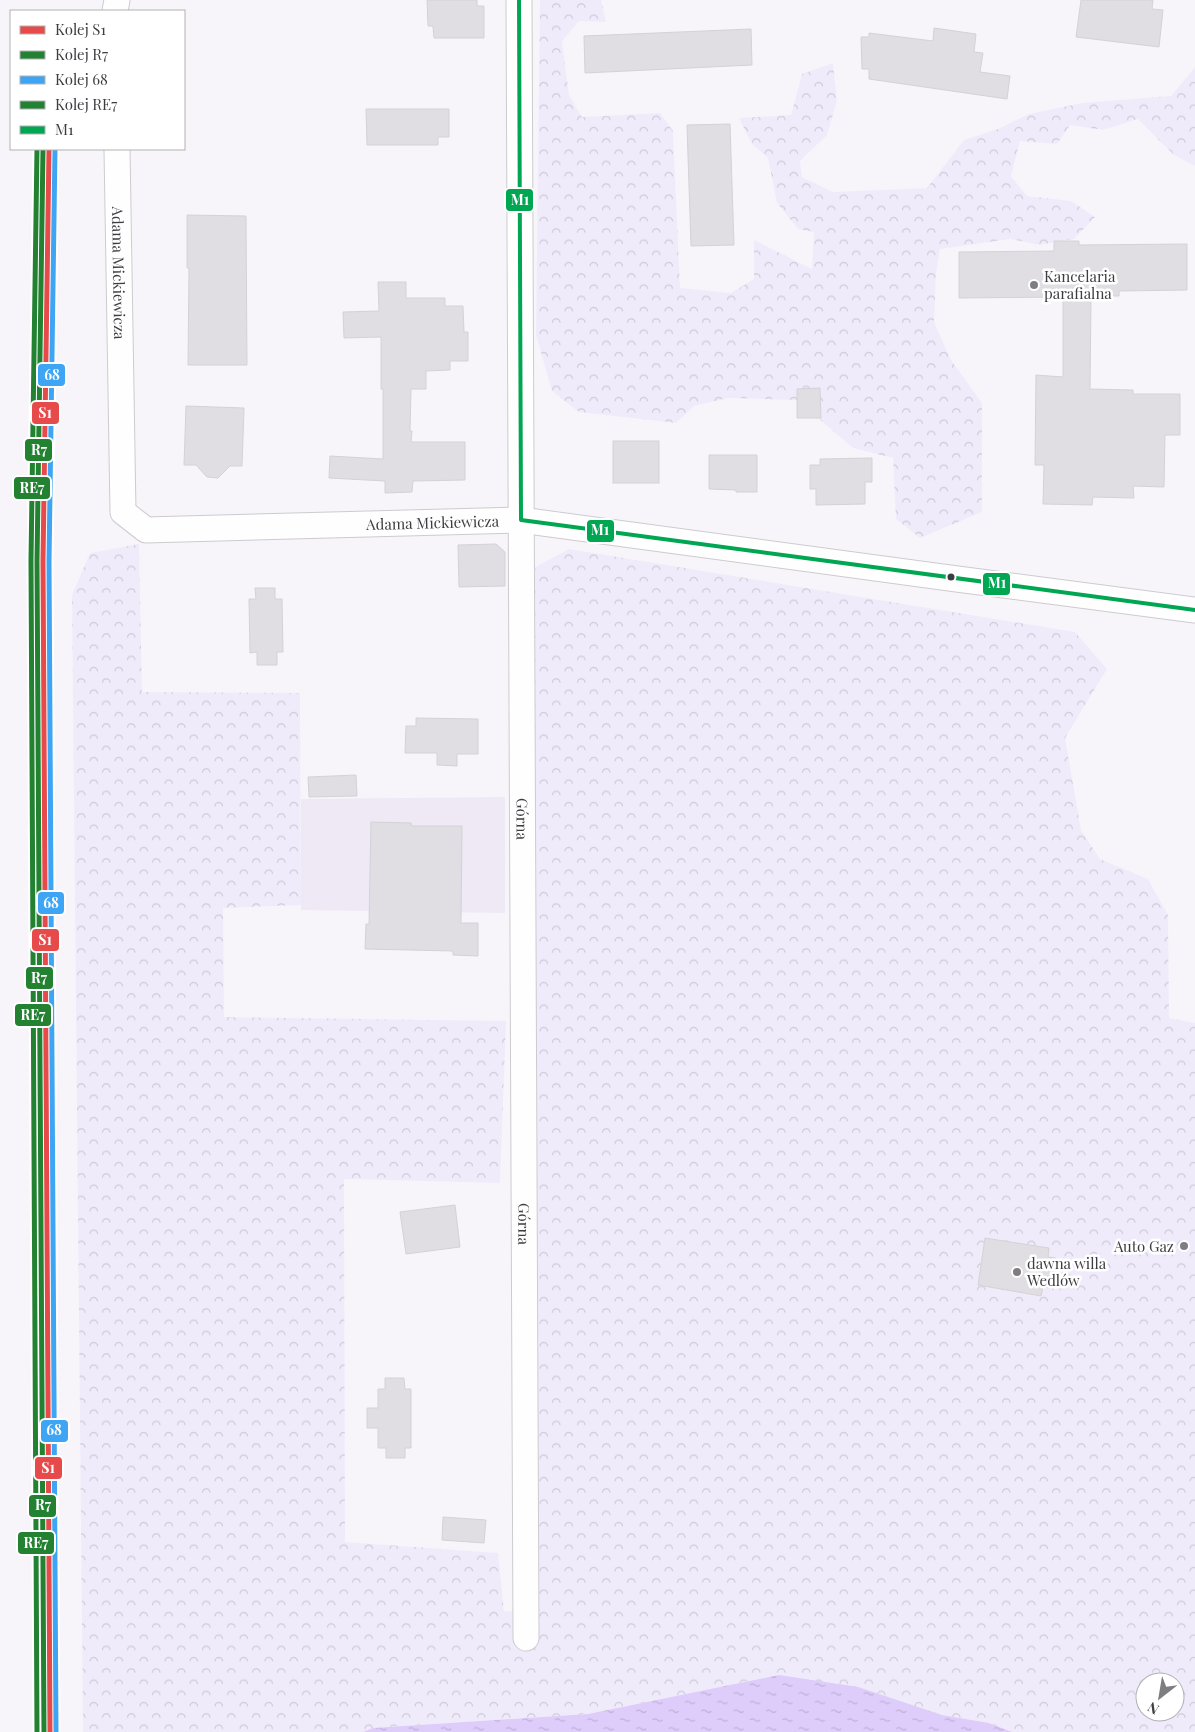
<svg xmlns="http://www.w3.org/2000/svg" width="1195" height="1732" viewBox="0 0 1195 1732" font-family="'Playfair Display',serif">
	<defs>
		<pattern id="forest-crowns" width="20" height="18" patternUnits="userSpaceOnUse" patternTransform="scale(1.25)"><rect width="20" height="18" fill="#f0ebfb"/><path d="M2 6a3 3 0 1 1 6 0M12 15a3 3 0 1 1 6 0" fill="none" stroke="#cfcad8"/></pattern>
		<pattern id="water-ripples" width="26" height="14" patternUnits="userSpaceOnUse" patternTransform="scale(1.25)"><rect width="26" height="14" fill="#deccfa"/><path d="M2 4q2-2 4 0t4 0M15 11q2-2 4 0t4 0" fill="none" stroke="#bfb0d7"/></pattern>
	</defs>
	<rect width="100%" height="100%" fill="#f7f5fa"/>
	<path fill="#eee9f5" d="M 505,797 L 505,913 L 301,910 L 301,799 Z"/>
	<g fill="url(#forest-crowns)" fill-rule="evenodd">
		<path d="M 540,0 L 601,0 L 606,22 L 579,21 L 562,41 L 569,95 L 582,117 L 660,113 L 673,131 L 680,288 L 731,293 L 754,279 L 754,240 L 812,269 L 814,232 L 798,229 L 777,203 L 768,158 L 752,144 L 739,118 L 791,115 L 802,74 L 833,63 L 837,101 L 827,135 L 800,161 L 802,177 L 833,192 L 927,188 L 964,140 L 998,129 L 1029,114 L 1082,103 L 1171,96 L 1195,67 L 1195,166 L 1174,155 L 1138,119 L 1103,130 L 1070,125 L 1057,144 L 1020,141 L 1011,176 L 1027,196 L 1071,201 L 1095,217 L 1074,239 L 1039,245 L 1011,239 L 940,249 L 936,274 L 934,322 L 951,360 L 982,403 L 982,512 L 920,538 L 896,519 L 893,458 L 853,448 L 797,400 L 728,398 L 694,406 L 676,423 L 579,412 L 552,391 L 536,335 Z"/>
		<path d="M 139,544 L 142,692 L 300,693 L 301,905 L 223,908 L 224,1017 L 506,1021 L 500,1183 L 344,1179 L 345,1542 L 498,1553 L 504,1611 L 535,1612 L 535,567 L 569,549 L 1075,632 L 1107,669 L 1065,738 L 1081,830 L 1100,859 L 1148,879 L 1168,915 L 1169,1018 L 1195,1023 L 1195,1732 L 1012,1732 L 989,1723 L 942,1715 L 779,1675 L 588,1714 L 373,1728 L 363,1732 L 83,1732 L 72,595 L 90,553 ZM 1145,1682 L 1175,1682 L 1175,1712 L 1145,1712 Z"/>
	</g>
	<path fill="url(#water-ripples)" d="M 779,1675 L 858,1687 L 942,1715 L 989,1723 L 1012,1732 L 363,1732 L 373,1728 L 588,1714 Z"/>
	<g fill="#e0dee2" stroke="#d4d2d6">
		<path d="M 427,0 L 477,0 L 477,6 L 484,6 L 484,38 L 434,38 L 433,26 L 428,26 Z"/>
		<path d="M 1081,0 L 1153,0 L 1152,9 L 1163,10 L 1159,47 L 1076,37 Z"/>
		<path d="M 934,28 L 976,34 L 974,52 L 983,53 L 980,72 L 1010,76 L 1007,99 L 869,79 L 869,69 L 862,69 L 861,37 L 869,37 L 869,33 L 933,41 Z"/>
		<path d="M 751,29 L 752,65 L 585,73 L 584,36 Z"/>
		<path d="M 366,109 L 449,109 L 449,137 L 438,137 L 438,145 L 367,145 Z"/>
		<path d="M 730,124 L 734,245 L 691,246 L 687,125 Z"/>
		<path d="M 187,215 L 246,216 L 247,365 L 188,365 L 189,268 L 187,268 Z"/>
		<path d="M 1054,241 L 1079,241 L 1079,245 L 1187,244 L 1187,290 L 1119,291 L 1119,296 L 1091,296 L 1090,389 L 1133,390 L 1133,394 L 1180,394 L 1180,435 L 1165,435 L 1164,487 L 1133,486 L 1134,498 L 1093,497 L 1092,505 L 1043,504 L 1044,465 L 1035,465 L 1036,375 L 1063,377 L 1063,297 L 959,298 L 959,252 L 1054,251 Z"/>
		<path d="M 378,282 L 406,282 L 406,298 L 445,298 L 445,306 L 463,306 L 464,332 L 468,332 L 468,361 L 450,361 L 450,370 L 426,371 L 426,389 L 411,389 L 410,431 L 412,431 L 411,442 L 465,442 L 465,480 L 413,481 L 412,492 L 385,493 L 385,481 L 329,478 L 330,456 L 383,459 L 383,389 L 381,389 L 381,337 L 344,338 L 343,312 L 379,311 Z"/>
		<path d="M 820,388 L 821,418 L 797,418 L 797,389 Z"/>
		<path d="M 186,406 L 244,408 L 242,466 L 230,466 L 218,478 L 207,477 L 196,465 L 184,465 Z"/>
		<rect x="613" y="441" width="46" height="42"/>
		<path d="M 709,455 L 757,455 L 757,492 L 736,492 L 736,490 L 709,489 Z"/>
		<path d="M 872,458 L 872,482 L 865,482 L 865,504 L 816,505 L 816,489 L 810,489 L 810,465 L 820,465 L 820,459 Z"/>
		<path d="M 496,544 L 505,552 L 505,586 L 459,587 L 458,545 Z"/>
		<path d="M 255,588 L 275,588 L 275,599 L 282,599 L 283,652 L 277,652 L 277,665 L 257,665 L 257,652 L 250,653 L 249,599 L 256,599 Z"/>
		<path d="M 416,718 L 478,719 L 478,754 L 457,754 L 457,766 L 437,765 L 437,753 L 405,753 L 406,726 L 416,726 Z"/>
		<path d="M 356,775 L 357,796 L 309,797 L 308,777 Z"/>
		<path d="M 371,822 L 411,823 L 412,826 L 462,826 L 461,923 L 478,923 L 478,956 L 453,955 L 453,951 L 365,949 L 366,924 L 369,924 Z"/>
		<path d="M 455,1205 L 460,1247 L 406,1254 L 400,1212 Z"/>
		<path d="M 985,1238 L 1049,1248 L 1048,1257 L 1056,1258 L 1051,1288 L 1043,1287 L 1041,1296 L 978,1285 Z"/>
		<path d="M 385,1378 L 404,1378 L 405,1389 L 411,1389 L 411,1448 L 405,1448 L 405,1458 L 386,1458 L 386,1448 L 378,1448 L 378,1428 L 367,1428 L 367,1408 L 378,1408 L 378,1389 L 385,1389 Z"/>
		<path d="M 443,1517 L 486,1520 L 484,1543 L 442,1540 Z"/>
	</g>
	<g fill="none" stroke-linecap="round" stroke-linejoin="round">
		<defs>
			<g id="minor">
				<path id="s1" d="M 519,0 L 526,1638"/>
				<path d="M 115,11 L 117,0"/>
				<path id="s2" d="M 117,149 L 123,512 L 146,530 L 521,520 L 957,579 L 1195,610"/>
			</g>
		</defs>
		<use href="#minor" stroke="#cdcbcf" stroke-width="27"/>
		<use href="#minor" stroke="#fefefe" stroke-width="25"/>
		<defs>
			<path id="bus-1" d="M 519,0 L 521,520 L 1195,610"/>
		</defs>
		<use href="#bus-1" stroke="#fff" stroke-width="8"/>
		<use href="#bus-1" stroke="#00a651" stroke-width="4"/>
		<defs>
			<path id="rail-1" d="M 49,149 L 43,561 L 50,1732"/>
			<path id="rail-2" d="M 43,149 L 37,561 L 44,1732"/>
			<path id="rail-3" d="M 55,149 L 49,561 L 56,1732"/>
			<path id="rail-4" d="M 37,149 L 31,561 L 37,1732"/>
		</defs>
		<use href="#rail-1" stroke="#fff" stroke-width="9"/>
		<use href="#rail-2" stroke="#fff" stroke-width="9"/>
		<use href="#rail-3" stroke="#fff" stroke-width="9"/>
		<use href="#rail-4" stroke="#fff" stroke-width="9"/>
		<use href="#rail-1" stroke="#e74a4a" stroke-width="5"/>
		<use href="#rail-2" stroke="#238132" stroke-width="5"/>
		<use href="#rail-3" stroke="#3ea5f4" stroke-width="5"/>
		<use href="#rail-4" stroke="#238132" stroke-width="5"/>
	</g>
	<g fill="#7e7d81" stroke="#fff" stroke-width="2">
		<circle cx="1034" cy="285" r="5"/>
		<circle cx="1184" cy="1246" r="5"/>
		<circle cx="1017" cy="1272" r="5"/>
	</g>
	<circle fill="#3d3c40" stroke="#fff" stroke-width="2" cx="951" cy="577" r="4.5"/>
	<g text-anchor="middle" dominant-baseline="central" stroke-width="5" stroke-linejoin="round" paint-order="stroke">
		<g font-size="15" fill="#3d3c40" stroke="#fff">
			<text stroke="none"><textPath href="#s2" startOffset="124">Adama Mickiewicza</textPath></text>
			<text stroke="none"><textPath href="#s2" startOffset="679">Adama Mickiewicza</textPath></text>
			<text stroke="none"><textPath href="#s1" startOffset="819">Górna</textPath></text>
			<text stroke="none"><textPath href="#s1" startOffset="1224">Górna</textPath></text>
		</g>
		<g font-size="15" fill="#3d3c40" stroke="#fff" text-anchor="start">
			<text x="1044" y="276">Kancelaria<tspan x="1044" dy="17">parafialna</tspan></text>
			<text x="1174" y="1246" text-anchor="end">Auto Gaz</text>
			<text x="1027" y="1263">dawna willa<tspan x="1027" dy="17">Wedlów</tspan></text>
		</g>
	</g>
	<g stroke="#fff" stroke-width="2">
		<rect x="505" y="188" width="29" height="24" rx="5" fill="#00a651"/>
		<rect x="37" y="363" width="29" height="24" rx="5" fill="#3ea5f4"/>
		<rect x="31" y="401" width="29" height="24" rx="5" fill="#e74a4a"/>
		<rect x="24" y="438" width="29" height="24" rx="5" fill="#238132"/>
		<rect x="13" y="476" width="38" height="24" rx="5" fill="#238132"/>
		<rect x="586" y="519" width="29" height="24" rx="5" fill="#00a651"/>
		<rect x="982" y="572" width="29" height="24" rx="5" fill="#00a651"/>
		<rect x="37" y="891" width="28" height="24" rx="5" fill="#3ea5f4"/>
		<rect x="31" y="928" width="29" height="24" rx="5" fill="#e74a4a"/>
		<rect x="25" y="966" width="29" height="24" rx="5" fill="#238132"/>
		<rect x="14" y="1003" width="38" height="24" rx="5" fill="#238132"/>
		<rect x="40" y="1419" width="29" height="24" rx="5" fill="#3ea5f4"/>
		<rect x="34" y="1456" width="29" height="24" rx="5" fill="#e74a4a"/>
		<rect x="28" y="1494" width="29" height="24" rx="5" fill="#238132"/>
		<rect x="17" y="1531" width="38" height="24" rx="5" fill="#238132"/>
	</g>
	<g font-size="14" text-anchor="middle" font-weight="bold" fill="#fff">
		<text x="520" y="205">M1</text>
		<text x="52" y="380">68</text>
		<text x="45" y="418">S1</text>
		<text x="39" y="455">R7</text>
		<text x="32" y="493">RE7</text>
		<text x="600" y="535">M1</text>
		<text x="997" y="588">M1</text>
		<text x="51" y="908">68</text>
		<text x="45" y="945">S1</text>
		<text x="39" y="983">R7</text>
		<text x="33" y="1020">RE7</text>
		<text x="54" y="1435">68</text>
		<text x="48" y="1473">S1</text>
		<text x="43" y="1510">R7</text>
		<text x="36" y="1548">RE7</text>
	</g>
	<rect x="10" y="10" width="175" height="140" fill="#ffffff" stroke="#b1b1b3"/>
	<rect x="20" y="26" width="25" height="8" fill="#e74a4a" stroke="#b1b1b3"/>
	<text x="55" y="35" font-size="15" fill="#3d3c40">Kolej S1</text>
	<rect x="20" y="51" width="25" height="8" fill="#238132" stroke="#b1b1b3"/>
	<text x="55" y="60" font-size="15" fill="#3d3c40">Kolej R7</text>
	<rect x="20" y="76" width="25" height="8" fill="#3ea5f4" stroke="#b1b1b3"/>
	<text x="55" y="85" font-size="15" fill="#3d3c40">Kolej 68</text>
	<rect x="20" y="101" width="25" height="8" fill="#238132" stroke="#b1b1b3"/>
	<text x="55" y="110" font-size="15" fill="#3d3c40">Kolej RE7</text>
	<rect x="20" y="126" width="25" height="8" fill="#00a651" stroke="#b1b1b3"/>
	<text x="55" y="135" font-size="15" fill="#3d3c40">M1</text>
	<g transform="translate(1160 1697) rotate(211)"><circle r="24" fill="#ffffff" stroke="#b1b1b3"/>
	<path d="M0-4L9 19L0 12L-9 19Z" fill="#7e7d81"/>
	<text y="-8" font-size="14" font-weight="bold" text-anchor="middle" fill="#3d3c40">N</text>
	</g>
</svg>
